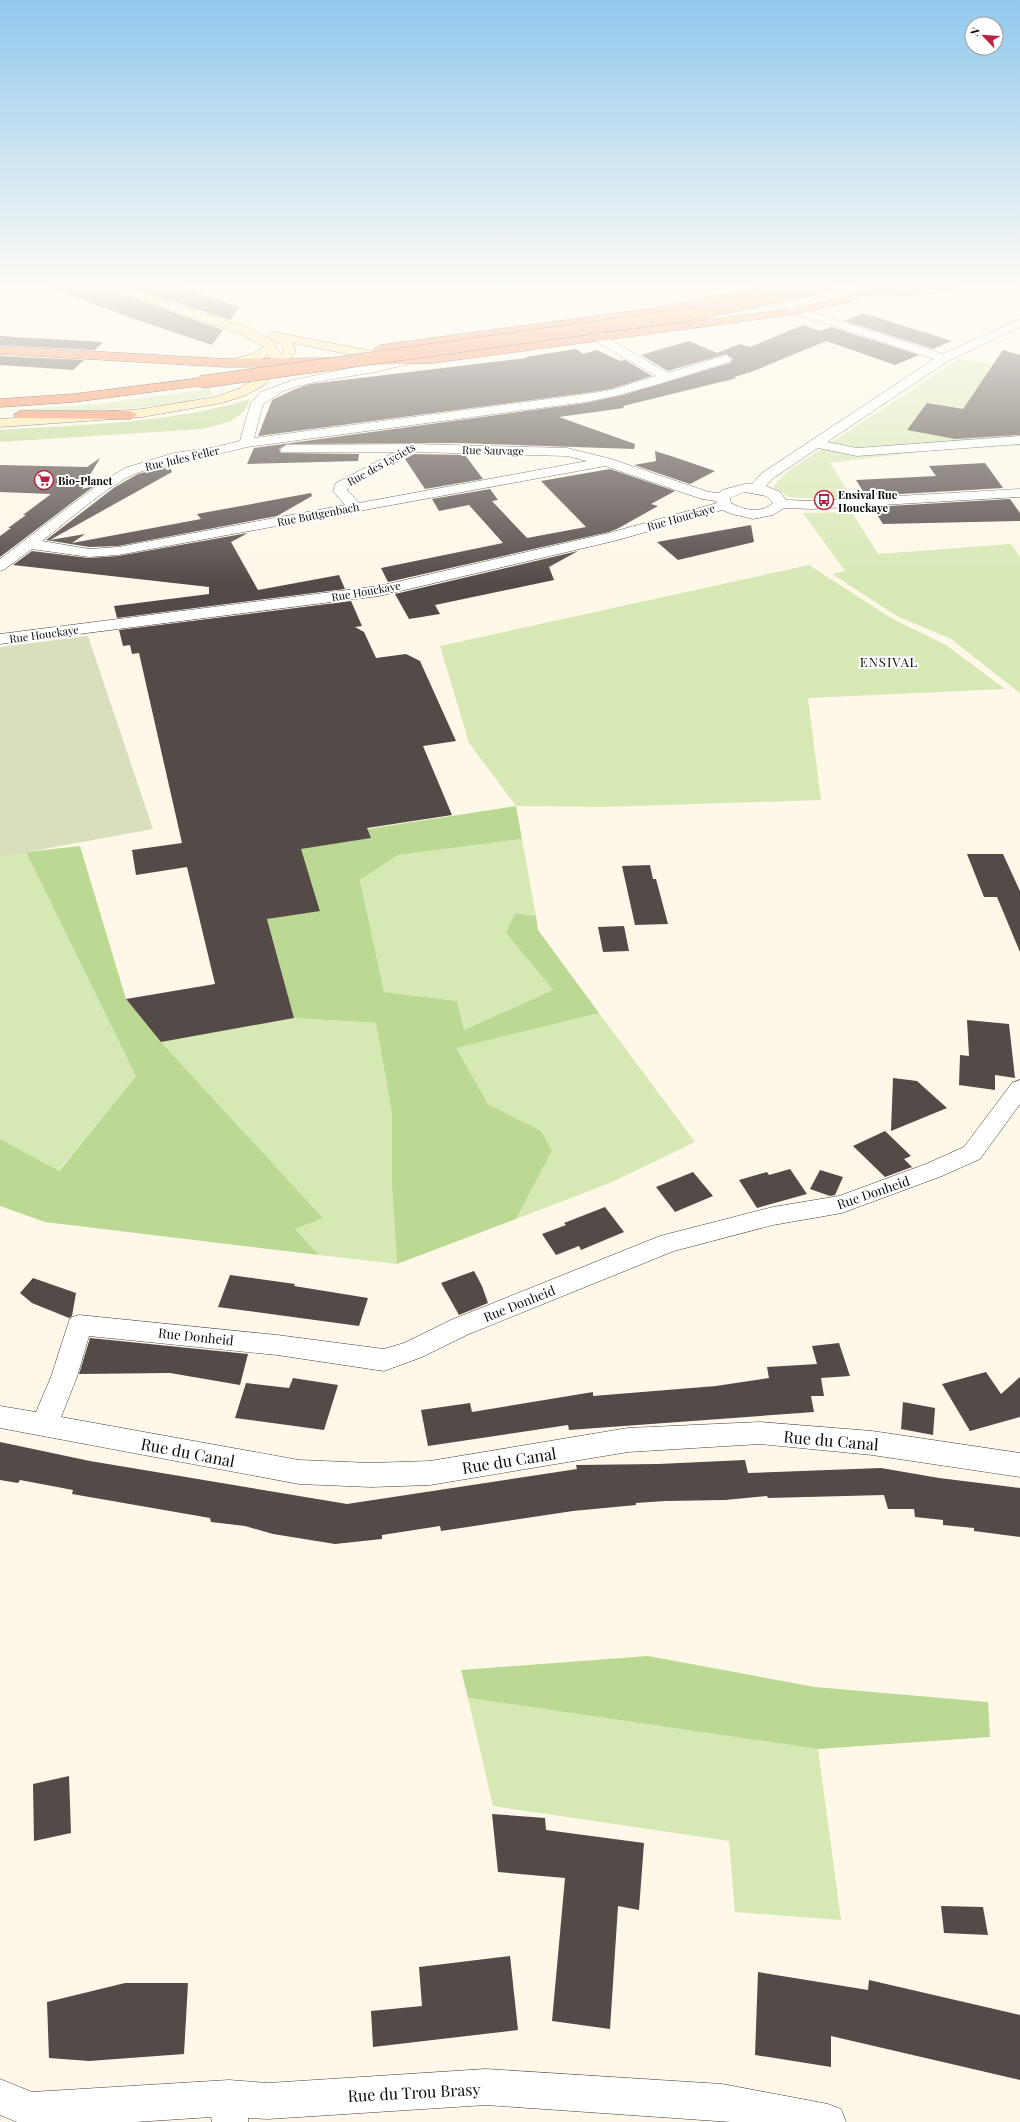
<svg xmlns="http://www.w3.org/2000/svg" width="1020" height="2122" viewBox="0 0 1020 2122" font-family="'Playfair Display',serif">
	<rect width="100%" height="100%" fill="#fff8e9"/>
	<g fill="#d6e8b4">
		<path d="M 959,359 L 1020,369 L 1020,446 L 937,450 L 830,463 L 853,499 L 815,499 L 789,497 L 773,487 L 788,471 Z"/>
		<path d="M 210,389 L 213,395 C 145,413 73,411 2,411 L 96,404 Z"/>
		<path d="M 852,512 L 878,554 L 1011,544 L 1020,557 L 1020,693 L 951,639 L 897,616 L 832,574 L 845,571 L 803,513 Z"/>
		<path d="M 809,565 L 891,618 L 946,645 L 1005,689 L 808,698 L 821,800 L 603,807 L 516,806 L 469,743 L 440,646 Z"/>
		<path d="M 522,839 L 536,916 L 515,913 L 506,933 L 553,990 L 464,1030 L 457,1001 L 384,992 L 360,880 L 398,855 Z"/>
		<path d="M 26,852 L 136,1076 L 58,1171 L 0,1139 L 0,857 Z"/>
		<path d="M 599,1013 L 695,1142 L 610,1183 L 516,1219 L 552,1151 L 540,1131 L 488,1104 L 455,1048 Z"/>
		<path d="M 294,1018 L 376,1023 L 392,1114 L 392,1187 L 397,1264 L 319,1255 L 295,1229 L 323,1218 L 161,1042 Z"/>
		<path d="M 468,1698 L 818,1749 L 841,1920 L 735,1912 L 729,1841 L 493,1806 Z"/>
	</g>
	<g fill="#bcd993">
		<path d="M 250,399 L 245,411 L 229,422 L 202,429 L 0,442 L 0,430 C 84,424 169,424 250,399 Z"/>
		<path d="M 516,806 L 522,839 L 398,855 L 360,880 L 384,992 L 457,1001 L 464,1030 L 553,990 L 506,933 L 515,913 L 536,916 L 538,930 L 599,1013 L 456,1048 L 488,1104 L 541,1131 L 552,1151 L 516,1219 L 397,1264 L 392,1187 L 392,1114 L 376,1023 L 294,1018 L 267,919 L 320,910 L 308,872 L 250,857 L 370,838 L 367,829 Z"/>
		<path d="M 80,846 L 126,999 L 161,1042 L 323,1218 L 295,1229 L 319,1255 L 45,1222 L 0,1206 L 0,1139 L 59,1171 L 136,1076 L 26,852 Z"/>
		<path d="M 648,1656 L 815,1687 L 988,1702 L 990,1737 L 818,1749 L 468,1698 L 461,1670 Z"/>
	</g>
	<path fill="#d9dfbc" d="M 88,636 L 153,829 L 0,857 L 0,647 Z"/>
	<g fill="#544a47">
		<path d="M 54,286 L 98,286 L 223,330 L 212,345 L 137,320 L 53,289 Z"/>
		<path d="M 123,286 L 176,286 L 240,307 L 230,320 Z"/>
		<path d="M 863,313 L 876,317 L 952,341 L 933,349 L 844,321 Z"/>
		<path d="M 803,325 L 820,331 L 831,327 L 919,355 L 895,365 L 826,341 L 751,372 L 734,377 L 737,378 L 623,406 L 624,408 L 559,417 L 635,444 L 634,449 L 457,443 L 287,444 L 279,449 L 281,453 L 359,454 L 358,461 L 247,464 L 254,448 L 586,403 L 623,395 L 730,363 L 733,359 L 726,354 L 668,371 L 641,355 L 689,341 L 717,353 L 740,344 L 750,347 Z"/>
		<path d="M 0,336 L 33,338 L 103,342 L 95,350 L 0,345 Z"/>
		<path d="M 576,349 L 583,354 L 597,350 L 620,361 L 625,360 L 652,376 L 611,389 L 586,393 L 258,436 L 272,400 L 293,390 L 310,384 L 527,358 L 526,357 Z"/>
		<path d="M 1003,350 L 1020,355 L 1020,435 L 955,439 L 907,430 L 927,403 L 963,409 Z"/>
		<path d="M 0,356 L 84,360 L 73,370 L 0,365 Z"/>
		<path d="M 655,451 L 671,456 L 715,471 L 690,484 L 634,465 L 656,461 Z"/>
		<path d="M 414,454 L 465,455 L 483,479 L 425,489 L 405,459 Z"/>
		<path d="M 100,458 L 82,489 L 94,486 L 0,557 L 0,536 L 11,528 L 8,528 L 26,515 L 23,515 L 51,494 L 0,492 L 0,465 L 87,467 Z"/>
		<path d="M 985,463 L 1003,488 L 866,496 L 856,480 L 936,476 L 929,466 Z"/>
		<path d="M 169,465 L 172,472 L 50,540 L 85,534 L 72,543 L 201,519 L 197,514 L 311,493 L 312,496 L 277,516 L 118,546 L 89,547 L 46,540 L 115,487 L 138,474 Z"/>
		<path d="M 610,469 L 675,491 L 651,504 L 658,506 L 617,529 L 609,532 L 388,582 L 381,568 L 503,543 L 469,505 L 439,511 L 432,499 L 490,489 L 498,500 L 492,501 L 527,538 L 586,527 L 541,481 Z"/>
		<path d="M 1010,499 L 1020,513 L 1020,521 L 883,524 L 872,507 Z"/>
		<path d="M 751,525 L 754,542 L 678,560 L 657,542 Z"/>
		<path d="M 248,533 L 231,542 L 258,590 L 339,575 L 345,589 L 117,618 L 114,606 L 209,594 L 209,587 L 13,565 L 32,551 L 89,558 L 118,556 Z"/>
		<path d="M 578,551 L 549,567 L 554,580 L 435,605 L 440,614 L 409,619 L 395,594 Z"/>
		<path d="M 351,601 L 362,626 L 355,627 L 364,632 L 376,658 L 406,654 L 420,661 L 456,741 L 423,746 L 452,815 L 367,828 L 371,838 L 301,849 L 320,911 L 267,919 L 294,1018 L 161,1042 L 126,999 L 215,984 L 187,867 L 136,875 L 132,850 L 182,843 L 139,653 L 132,654 L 130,645 L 123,646 L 119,630 Z"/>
		<path d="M 967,854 L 1003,854 L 1020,891 L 1020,952 L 997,897 L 984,897 Z"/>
		<path d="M 650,865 L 653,879 L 656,879 L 668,924 L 635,925 L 622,866 Z"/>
		<path d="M 624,926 L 629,951 L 603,952 L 598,927 Z"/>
		<path d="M 967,1020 L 1009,1024 L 1015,1078 L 995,1075 L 995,1090 L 959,1085 L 960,1055 L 969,1056 Z"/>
		<path d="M 893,1078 L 917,1081 L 947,1108 L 891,1131 Z"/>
		<path d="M 885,1131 L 911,1156 L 904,1159 L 912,1167 L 885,1177 L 853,1146 Z"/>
		<path d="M 790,1169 L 807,1194 L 757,1208 L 739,1180 L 767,1172 L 769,1175 Z"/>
		<path d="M 820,1170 L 843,1177 L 835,1195 L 830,1196 L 810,1189 Z"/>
		<path d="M 693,1172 L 713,1196 L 675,1212 L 656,1187 Z"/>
		<path d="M 605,1207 L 624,1232 L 581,1250 L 579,1246 L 556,1255 L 542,1234 L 566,1225 L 564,1223 Z"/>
		<path d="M 474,1271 L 482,1286 L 488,1303 L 459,1315 L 441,1283 Z"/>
		<path d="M 230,1275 L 295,1284 L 294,1286 L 368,1298 L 359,1326 L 218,1307 Z"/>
		<path d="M 33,1278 L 76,1293 L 72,1316 L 69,1318 L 32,1303 L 20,1293 Z"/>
		<path d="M 90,1338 L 248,1354 L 240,1385 L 170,1373 L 79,1374 Z"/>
		<path d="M 839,1343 L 850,1376 L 821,1378 L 824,1396 L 811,1396 L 814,1412 L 569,1430 L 568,1425 L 428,1446 L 421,1410 L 470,1403 L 472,1412 L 593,1392 L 593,1396 L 716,1386 L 769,1378 L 767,1367 L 817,1364 L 812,1346 Z"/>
		<path d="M 986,1372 L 1001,1394 L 1020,1377 L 1020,1417 L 970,1431 L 942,1384 Z"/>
		<path d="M 293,1378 L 338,1385 L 324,1430 L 235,1418 L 246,1383 L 289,1388 Z"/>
		<path d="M 903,1402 L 935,1408 L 933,1435 L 901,1429 Z"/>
		<path d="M 0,1442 L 90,1461 L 347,1504 L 577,1469 L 576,1465 L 658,1464 L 745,1460 L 748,1473 L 881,1468 L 939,1478 L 1020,1488 L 1020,1537 L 974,1531 L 974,1528 L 943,1525 L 943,1520 L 915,1517 L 914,1509 L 888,1509 L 884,1495 L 768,1498 L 767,1496 L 725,1500 L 665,1501 L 636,1503 L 636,1505 L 573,1511 L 441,1531 L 440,1526 L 382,1535 L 382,1539 L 335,1544 L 273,1534 L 245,1526 L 211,1522 L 210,1518 L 72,1494 L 73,1490 L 20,1480 L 18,1483 L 0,1480 Z"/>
		<path d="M 69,1776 L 71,1833 L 34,1841 L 33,1784 Z"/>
		<path d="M 492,1814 L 545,1818 L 546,1830 L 644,1843 L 639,1910 L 618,1906 L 610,2029 L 552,2021 L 565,1878 L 498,1872 Z"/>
		<path d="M 941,1906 L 983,1907 L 988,1935 L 944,1933 Z"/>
		<path d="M 510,1956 L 518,2030 L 373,2047 L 371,2011 L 422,2006 L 419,1967 Z"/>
		<path d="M 758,1972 L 868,1990 L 869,1980 L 1020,2015 L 1020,2080 L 831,2036 L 831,2067 L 755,2055 Z"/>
		<path d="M 125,1983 L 188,1983 L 184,2054 L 89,2061 L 49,2058 L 47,2002 Z"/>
	</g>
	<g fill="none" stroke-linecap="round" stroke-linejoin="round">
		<defs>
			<g id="street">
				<path d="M 771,293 L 802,309 L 943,354 L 1020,319 L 1020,327 L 948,361 L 827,442 L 857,448 L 1020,436 L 1020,444 L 857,456 L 818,448 L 772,479 L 766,486 L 780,492 L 786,500 L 812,501 L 1020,489 L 1020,497 L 812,509 L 784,508 L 773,515 L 753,519 L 732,514 L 722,510 L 618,540 L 379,596 L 0,644 L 0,634 L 379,586 L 609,533 L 717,503 L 716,501 L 702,499 L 605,466 L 118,555 L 89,557 L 32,549 L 5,569 L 0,571 L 0,559 L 99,484 L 125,468 L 174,453 L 216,447 L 240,441 L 251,402 L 261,392 L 293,380 L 404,357 L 410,361 L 408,364 L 375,372 L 310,383 L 283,391 L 263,404 L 254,438 L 586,394 L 611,390 L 656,376 L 600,344 L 582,327 L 588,323 L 592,324 L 608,338 L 668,373 L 726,355 L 732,359 L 730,362 C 682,376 636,393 586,402 L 247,447 C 210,457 172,460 137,473 C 109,484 67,522 42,541 L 89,549 L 118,547 L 345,505 L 333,491 L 336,483 L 395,452 L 282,452 L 280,449 L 287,445 L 412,444 L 567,448 L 611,459 L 709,492 L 719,493 L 722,490 L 745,484 L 752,484 L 762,473 L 934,359 L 794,313 L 767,298 L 765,296 L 767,294 ZM 414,452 L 567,456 L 587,461 L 359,503 L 347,490 L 348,488 ZM 745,492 L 766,496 L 773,503 C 761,514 743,510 731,503 L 730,498 Z"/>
				<path d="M 1020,1080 L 1020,1104 L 980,1159 L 942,1176 L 842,1213 L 773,1225 L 674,1251 L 469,1334 L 422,1357 L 384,1371 L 277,1355 L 89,1336 L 77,1377 L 61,1417 L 299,1460 L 371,1463 L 430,1461 L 628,1428 L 760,1422 L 872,1431 L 1020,1453 L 1020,1477 L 872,1455 L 760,1444 L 628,1452 L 430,1485 L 371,1487 L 299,1484 L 0,1428 L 0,1406 L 36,1412 L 51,1377 L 70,1318 L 79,1315 L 277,1335 L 384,1349 L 404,1343 L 451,1320 L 660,1236 L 773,1207 L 839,1196 L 926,1164 L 964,1147 L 1012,1083 Z"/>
				<path d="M 486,2069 L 722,2084 L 828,2104 L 841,2109 L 846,2122 L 731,2122 L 486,2105 L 268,2119 L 248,2118 L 248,2122 L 212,2122 L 211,2117 L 135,2122 L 17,2122 L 0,2115 L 0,2079 L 32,2092 L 229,2080 L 268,2083 Z"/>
			</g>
			<path id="secondary" d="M 99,286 L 117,286 L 249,328 L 270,339 L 281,354 L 284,352 C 283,344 277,340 270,339 L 268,336 L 270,333 L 274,332 L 377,352 L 383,356 L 377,360 L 293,343 L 296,353 L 281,365 L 264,385 L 246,395 L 222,403 L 142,417 L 0,427 L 0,419 L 142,409 L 215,397 L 238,389 L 256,379 L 271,362 L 269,355 C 259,361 240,369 228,366 L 226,363 L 228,360 L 249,355 L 264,347 L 241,334 Z"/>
			<g id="highway">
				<path d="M 766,286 L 791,286 L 786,289 L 648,315 L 380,353 L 374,349 L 380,345 L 648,309 Z"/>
				<path d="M 861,286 L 875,286 L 874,288 L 956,286 C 946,297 880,295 863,295 L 855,300 L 798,314 L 433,363 L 367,365 L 361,361 L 367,357 L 433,355 L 798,308 L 847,296 Z"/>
				<path d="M 0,346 L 226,359 L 330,358 L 336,362 L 330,366 L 226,367 L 0,354 Z"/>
				<path d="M 201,378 L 207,382 L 205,385 L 74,402 L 0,407 L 0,399 L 74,394 Z"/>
				<path d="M 21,411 L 130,411 L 137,415 L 130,419 L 16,418 L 14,415 Z"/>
			</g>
		</defs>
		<use href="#street" stroke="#3e3e3e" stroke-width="1"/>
		<use href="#secondary" stroke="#2d2d2d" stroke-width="1"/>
		<use href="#highway" stroke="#1c1c1c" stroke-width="1"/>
		<use href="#street" fill="#fff" fill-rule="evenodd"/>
		<use href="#secondary" fill="#ffe8a4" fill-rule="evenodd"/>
		<use href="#highway" fill="#f48552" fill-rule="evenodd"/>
		<defs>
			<path id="highway-bridge" d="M 201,382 L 705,312 L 827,286"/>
		</defs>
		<use href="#highway-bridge" stroke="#1c1c1c" stroke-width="13" stroke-linecap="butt"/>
		<use href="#highway-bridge" stroke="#f48552" stroke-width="12"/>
	</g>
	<linearGradient id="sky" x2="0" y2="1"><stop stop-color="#91c8ee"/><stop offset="0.49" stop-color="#fffcf5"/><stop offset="1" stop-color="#fffcf5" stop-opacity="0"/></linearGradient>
	<rect width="1020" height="584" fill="url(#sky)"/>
	<defs>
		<symbol id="supermarket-ring" viewBox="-11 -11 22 22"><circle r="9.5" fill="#fff" stroke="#ba2440" stroke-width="1.5"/><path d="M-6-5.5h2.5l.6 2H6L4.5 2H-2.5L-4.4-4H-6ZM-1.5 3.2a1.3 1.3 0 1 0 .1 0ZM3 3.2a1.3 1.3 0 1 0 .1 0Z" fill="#ba2440"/></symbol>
		<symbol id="bus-ring" viewBox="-11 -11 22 22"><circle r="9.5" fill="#fff" stroke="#ba2440" stroke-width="1.5"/><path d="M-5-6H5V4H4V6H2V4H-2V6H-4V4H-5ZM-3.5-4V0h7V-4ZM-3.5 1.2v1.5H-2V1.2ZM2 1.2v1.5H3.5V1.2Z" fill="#ba2440"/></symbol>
	</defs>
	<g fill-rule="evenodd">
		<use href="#supermarket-ring" x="33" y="469" width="22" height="22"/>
		<use href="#bus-ring" x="813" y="489" width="22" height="22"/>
	</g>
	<g text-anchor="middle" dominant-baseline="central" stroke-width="4" stroke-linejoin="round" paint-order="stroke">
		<g font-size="11" fill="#0b0b0b" stroke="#fff">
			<text transform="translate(493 450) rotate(1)">Rue Sauvage</text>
			<text transform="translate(182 458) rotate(-13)">Rue Jules Feller</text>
			<text transform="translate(381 464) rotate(-29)">Rue des Lyciets</text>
			<text transform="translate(318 514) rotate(-11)">Rue Buttgenbach</text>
			<text transform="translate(681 517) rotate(-16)">Rue Houckaye</text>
			<text transform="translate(366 591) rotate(-10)">Rue Houckaye</text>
			<text transform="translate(44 634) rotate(-8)">Rue Houckaye</text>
		</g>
		<g font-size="11" font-weight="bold" fill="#0b0b0b" stroke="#fff" text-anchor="start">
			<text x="58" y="480">Bio-Planet</text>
			<text x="838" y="494">Ensival Rue<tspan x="838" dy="13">Houckaye</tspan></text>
		</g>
		<g font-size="13" letter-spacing="1" fill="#0b0b0b" stroke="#fff">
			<text x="889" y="661">ENSIVAL</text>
		</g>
		<g font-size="13" fill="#0b0b0b" stroke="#fff">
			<text transform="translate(873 1192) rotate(-19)">Rue Donheid</text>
			<text transform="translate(519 1303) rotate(-22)">Rue Donheid</text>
			<text transform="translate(196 1336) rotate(6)">Rue Donheid</text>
		</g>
		<g font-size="16" fill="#0b0b0b" stroke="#fff">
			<text transform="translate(831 1440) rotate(5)">Rue du Canal</text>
			<text transform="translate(188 1452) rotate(11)">Rue du Canal</text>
			<text transform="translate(509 1460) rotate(-9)">Rue du Canal</text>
			<text transform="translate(414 2092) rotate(-3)">Rue du Trou Brasy</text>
		</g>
	</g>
	<g transform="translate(984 36) rotate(295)"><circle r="19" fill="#ffffff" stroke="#9d9d9d"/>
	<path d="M0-3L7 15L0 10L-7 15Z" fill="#ba2440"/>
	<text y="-6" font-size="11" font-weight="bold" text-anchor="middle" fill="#0b0b0b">N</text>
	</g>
</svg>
